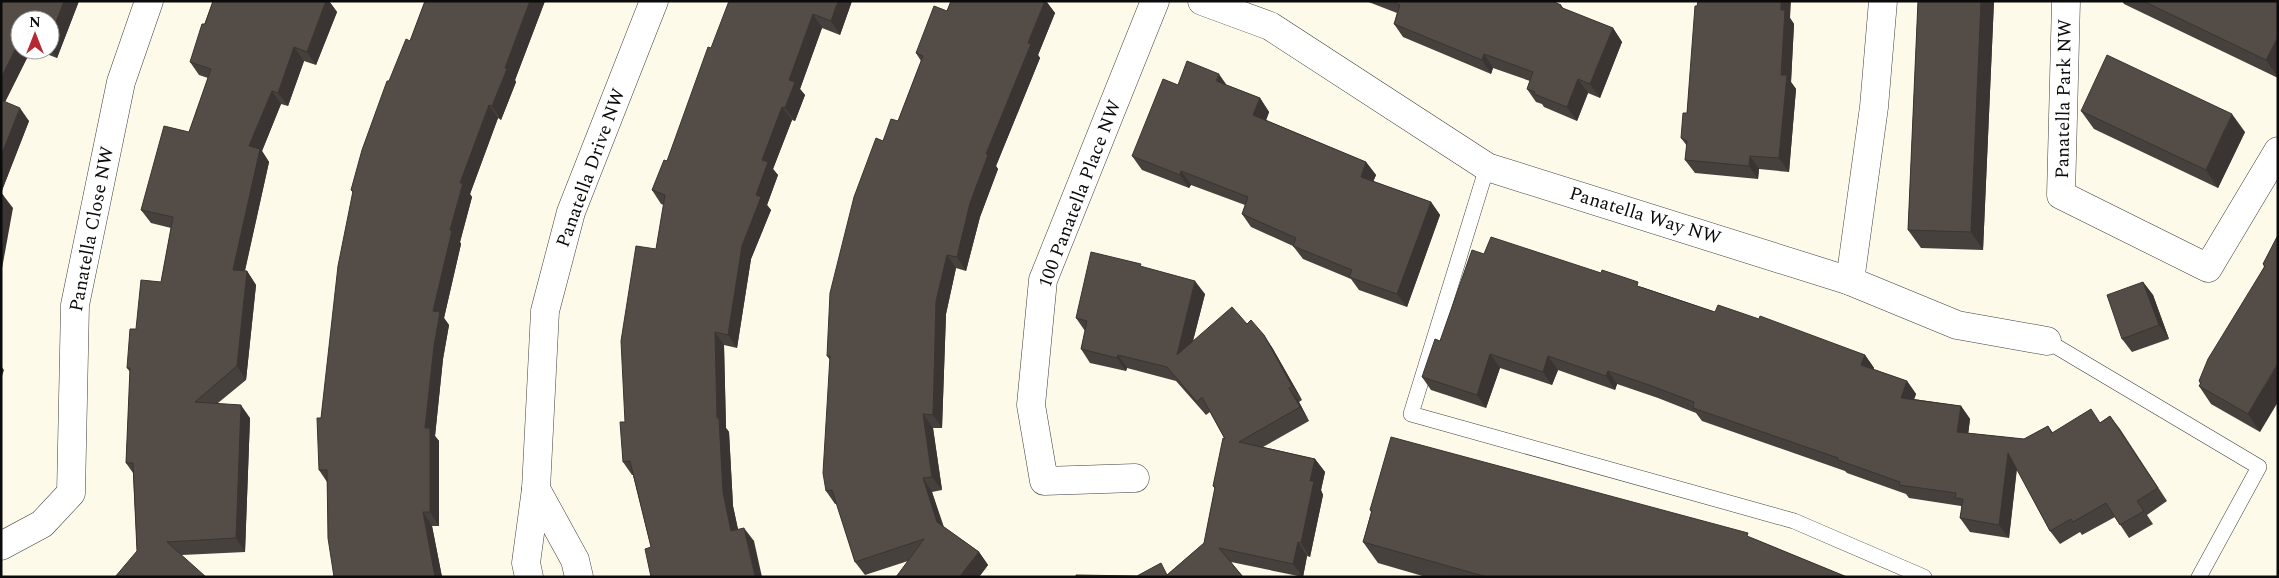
<svg xmlns="http://www.w3.org/2000/svg" width="2279" height="578" viewBox="0 0 2279 578" font-family="Spectral,serif">
	<rect width="100%" height="100%" fill="#fefae9"/>
	<g fill="none" stroke-linecap="round" stroke-linejoin="round">
		<defs>
			<g id="service">
				<path d="M 1487,167 L 1411,414 L 1794,521 L 1924,577"/>
				<path d="M 2047,341 L 2259,467 L 2199,577"/>
			</g>
			<g id="minor">
				<path d="M 1202,1 L 1270,26 L 1487,167 L 1850,281 L 1957,325 L 2047,341"/>
				<path d="M 2066,1 L 2061,195 L 2208,268 L 2278,151"/>
				<path d="M 1850,281 L 1874,107 L 1883,1"/>
				<path d="M 1135,478 L 1044,481 L 1031,405 L 1043,280 L 1155,1"/>
				<path d="M 536,489 L 575,560 L 579,577"/>
				<path d="M 1,546 L 42,524 L 71,493 L 75,305 L 121,82 L 149,1"/>
				<path d="M 529,577 L 526,563 L 536,489 L 545,311 L 571,212 L 654,1"/>
			</g>
		</defs>
		<use href="#service" stroke="#3e3e3e" stroke-width="16"/>
		<use href="#minor" stroke="#3e3e3e" stroke-width="29"/>
		<use href="#service" stroke="#fff" stroke-width="15"/>
		<use href="#minor" stroke="#fff" stroke-width="28"/>
	</g>
	<g fill="#47413d">
		<path d="M 1,1 L 79,1 L 57,58 L 36,50 L 50,50 L 50,20 L 20,20 L 20,50 L 31,50 L 5,102 L 29,121 L 1,193 Z"/>
		<path d="M 213,1 L 329,1 L 337,12 L 316,65 L 304,61 L 288,106 L 281,104 L 262,151 L 269,162 L 245,271 L 247,271 L 256,285 L 246,380 L 218,403 L 250,418 L 245,552 L 182,555 L 137,551 L 133,473 L 126,463 L 130,372 L 127,368 L 136,329 L 161,282 L 171,228 L 151,223 L 141,210 L 189,132 L 208,78 L 199,75 L 190,62 Z"/>
		<path d="M 425,1 L 545,1 L 515,80 L 516,82 L 501,120 L 498,118 L 470,194 L 472,197 L 460,242 L 461,244 L 444,318 L 449,325 L 443,359 L 435,436 L 439,441 L 439,526 L 432,526 L 442,577 L 334,577 L 327,482 L 319,470 L 321,418 L 353,193 L 351,190 L 389,81 L 410,41 Z"/>
		<path d="M 852,1 L 840,35 L 822,28 L 800,89 L 805,95 L 795,121 L 792,120 L 773,169 L 778,175 L 767,205 L 771,210 L 751,259 L 737,348 L 724,345 L 726,428 L 729,432 L 733,506 L 738,529 L 754,541 L 651,547 L 633,475 L 632,475 L 623,462 L 625,422 L 664,205 L 661,204 L 652,190 L 667,161 L 711,48 Z"/>
		<path d="M 951,1 L 1046,1 L 1055,13 L 1038,55 L 1040,58 L 996,166 L 998,169 L 980,217 L 966,271 L 956,268 L 946,314 L 942,428 L 933,428 L 942,490 L 932,492 L 944,527 L 979,552 L 988,565 L 979,577 L 908,561 L 865,575 L 855,562 L 837,504 L 835,504 L 826,491 L 830,360 L 827,356 L 883,141 L 898,121 L 921,61 L 916,53 L 947,11 Z"/>
		<path d="M 1366,1 L 1552,1 L 1561,5 L 1564,9 L 1613,28 L 1622,42 L 1600,98 L 1588,93 L 1577,121 L 1544,107 L 1542,104 L 1536,102 L 1527,89 L 1530,81 L 1493,68 L 1491,74 L 1403,37 L 1394,24 L 1397,13 Z"/>
		<path d="M 1918,1 L 1994,1 L 1983,250 L 1921,248 L 1908,230 Z"/>
		<path d="M 2122,1 L 2278,1 L 2278,78 L 2124,4 Z"/>
		<path d="M 1697,6 L 1790,18 L 1794,24 L 1791,82 L 1796,89 L 1789,172 L 1759,169 L 1758,179 L 1695,173 L 1685,160 L 1687,146 L 1681,138 L 1687,113 Z"/>
		<path d="M 1178,85 L 1227,85 L 1260,98 L 1269,112 L 1266,120 L 1366,162 L 1376,175 L 1373,181 L 1431,202 L 1440,215 L 1407,307 L 1359,290 L 1351,279 L 1303,259 L 1293,246 L 1251,227 L 1242,214 L 1245,205 L 1191,185 L 1189,188 L 1142,170 L 1132,156 Z"/>
		<path d="M 2081,111 L 2245,132 L 2218,188 L 2094,129 Z"/>
		<path d="M 2278,235 L 2260,432 L 2211,404 L 2199,386 L 2200,384 L 2199,381 L 2264,267 L 2263,264 Z"/>
		<path d="M 1484,254 L 1642,287 L 1715,312 L 1759,319 L 1865,355 L 1874,368 L 1873,369 L 1907,381 L 1916,394 L 1914,399 L 1961,406 L 1970,419 L 1968,433 L 2024,439 L 2048,426 L 2053,433 L 2101,422 L 2110,416 L 2167,501 L 2147,515 L 2153,524 L 2129,538 L 2115,517 L 2082,535 L 2080,532 L 2060,544 L 2050,531 L 2017,469 L 2009,538 L 1970,532 L 1960,518 L 1962,507 L 1961,506 L 1909,498 L 1906,494 L 1847,473 L 1845,471 L 1702,421 L 1696,413 L 1658,398 L 1617,384 L 1615,390 L 1558,370 L 1552,385 L 1500,368 L 1486,408 L 1431,390 L 1422,377 Z"/>
		<path d="M 1143,267 L 1205,294 L 1193,341 L 1247,324 L 1264,335 L 1273,349 L 1302,400 L 1299,402 L 1309,421 L 1263,447 L 1315,459 L 1325,472 L 1321,490 L 1323,495 L 1310,557 L 1307,556 L 1303,577 L 1231,562 L 1243,577 L 1137,576 L 1168,574 L 1204,543 L 1215,489 L 1213,486 L 1225,439 L 1210,412 L 1206,415 L 1176,381 L 1127,368 L 1126,371 L 1090,363 L 1081,349 L 1085,331 L 1076,318 Z"/>
		<path d="M 2143,282 L 2153,295 L 2169,339 L 2132,352 L 2122,339 Z"/>
		<path d="M 1370,510 L 1752,538 L 1847,577 L 1426,577 L 1378,563 L 1363,542 L 1371,512 Z"/>
	</g>
	<g fill="#3a3532">
		<path d="M 64,1 L 79,1 L 57,58 L 50,48 L 50,38 Z"/>
		<path d="M 326,1 L 329,1 L 337,12 L 316,65 L 307,52 Z"/>
		<path d="M 530,1 L 545,1 L 515,80 L 516,82 L 501,120 L 492,106 L 505,68 Z"/>
		<path d="M 838,1 L 852,1 L 840,35 L 831,21 Z"/>
		<path d="M 1045,1 L 1046,1 L 1055,13 L 1038,55 L 1040,58 L 996,166 L 998,169 L 980,217 L 966,271 L 957,257 L 970,203 L 986,154 L 1028,43 Z"/>
		<path d="M 1781,1 L 1791,1 L 1790,18 L 1794,24 L 1791,82 L 1796,89 L 1789,172 L 1779,158 L 1781,75 Z"/>
		<path d="M 1981,1 L 1994,1 L 1983,250 L 1971,232 Z"/>
		<path d="M 813,14 L 822,28 L 800,89 L 805,95 L 795,121 L 785,108 L 789,80 Z"/>
		<path d="M 1613,28 L 1622,42 L 1600,98 L 1590,84 Z"/>
		<path d="M 2278,37 L 2278,77 L 2266,60 Z"/>
		<path d="M 20,40 L 20,50 L 31,50 L 1,110 L 1,78 Z"/>
		<path d="M 294,47 L 304,61 L 288,106 L 278,93 Z"/>
		<path d="M 1484,54 L 1493,68 L 1491,74 L 1482,60 Z"/>
		<path d="M 1219,74 L 1228,87 L 1216,81 Z"/>
		<path d="M 1578,79 L 1588,93 L 1577,121 L 1567,107 Z"/>
		<path d="M 272,91 L 281,104 L 262,151 L 269,162 L 242,283 L 233,270 L 249,146 Z"/>
		<path d="M 1260,98 L 1269,112 L 1263,129 L 1253,115 Z"/>
		<path d="M 489,105 L 498,118 L 470,194 L 472,197 L 460,242 L 461,244 L 444,318 L 449,325 L 443,359 L 435,436 L 439,441 L 439,526 L 430,512 L 425,428 L 433,311 L 460,183 Z"/>
		<path d="M 782,107 L 792,120 L 773,169 L 778,175 L 767,205 L 771,210 L 751,259 L 737,348 L 728,335 L 742,246 L 756,195 L 762,160 Z"/>
		<path d="M 20,108 L 29,121 L 1,193 L 1,156 Z"/>
		<path d="M 2232,114 L 2245,132 L 2218,188 L 2206,170 Z"/>
		<path d="M 1750,156 L 1759,169 L 1758,179 L 1749,166 Z"/>
		<path d="M 1366,162 L 1376,175 L 1370,190 L 1361,177 Z"/>
		<path d="M 1181,171 L 1191,185 L 1189,188 L 1180,175 Z"/>
		<path d="M 3,195 L 13,208 L 1,274 L 1,206 Z"/>
		<path d="M 1431,202 L 1440,215 L 1407,307 L 1397,294 Z"/>
		<path d="M 947,255 L 956,268 L 946,314 L 942,428 L 933,415 L 936,301 Z"/>
		<path d="M 247,271 L 256,285 L 246,380 L 237,366 Z"/>
		<path d="M 1195,281 L 1205,294 L 1186,368 L 1177,355 Z"/>
		<path d="M 2143,282 L 2153,295 L 2169,339 L 2159,325 Z"/>
		<path d="M 715,332 L 724,345 L 726,428 L 729,432 L 733,506 L 741,544 L 731,531 L 723,492 L 717,418 Z"/>
		<path d="M 1264,335 L 1273,349 L 1302,400 L 1292,386 Z"/>
		<path d="M 1490,354 L 1500,368 L 1486,408 L 1477,395 Z"/>
		<path d="M 1118,355 L 1127,368 L 1126,371 L 1117,358 Z"/>
		<path d="M 1865,355 L 1874,368 L 1870,378 L 1861,365 Z"/>
		<path d="M 1548,356 L 1558,370 L 1552,385 L 1543,372 Z"/>
		<path d="M 2278,363 L 2278,402 L 2260,432 L 2248,414 Z"/>
		<path d="M 1,366 L 4,370 L 1,379 Z"/>
		<path d="M 1608,371 L 1617,384 L 1615,390 L 1606,376 Z"/>
		<path d="M 1907,381 L 1916,394 L 1910,411 L 1901,398 Z"/>
		<path d="M 1289,388 L 1299,402 L 1309,421 L 1300,407 Z"/>
		<path d="M 241,405 L 250,418 L 245,552 L 236,538 Z"/>
		<path d="M 1961,406 L 1970,419 L 1967,445 L 1957,432 Z"/>
		<path d="M 923,414 L 933,428 L 942,490 L 932,477 Z"/>
		<path d="M 2110,416 L 2120,429 L 2167,501 L 2158,488 Z"/>
		<path d="M 2008,453 L 2017,466 L 2009,538 L 1999,525 Z"/>
		<path d="M 1315,459 L 1325,472 L 1321,490 L 1323,495 L 1310,557 L 1301,543 L 1310,481 Z"/>
		<path d="M 923,478 L 932,492 L 946,536 L 937,522 Z"/>
		<path d="M 423,512 L 432,526 L 442,577 L 435,577 Z"/>
		<path d="M 744,528 L 754,541 L 762,577 L 755,577 Z"/>
		<path d="M 1298,542 L 1307,556 L 1303,577 L 1293,564 Z"/>
		<path d="M 979,552 L 988,565 L 979,577 L 960,576 Z"/>
	</g>
	<g fill="#534c47" stroke="#3a3532">
		<path d="M 1,1 L 64,1 L 50,38 L 50,20 L 20,20 L 20,40 L 1,78 Z"/>
		<path d="M 213,1 L 326,1 L 307,52 L 294,47 L 278,93 L 272,91 L 249,146 L 260,149 L 233,270 L 247,271 L 237,366 L 195,402 L 241,405 L 236,538 L 167,542 L 206,577 L 115,577 L 137,551 L 133,463 L 126,463 L 130,368 L 127,368 L 130,329 L 136,329 L 141,280 L 161,282 L 173,217 L 141,210 L 164,126 L 189,132 L 211,69 L 190,62 L 202,24 L 205,24 Z"/>
		<path d="M 425,1 L 530,1 L 505,68 L 507,69 L 492,106 L 489,105 L 460,183 L 463,183 L 450,230 L 452,231 L 433,311 L 440,312 L 434,346 L 425,428 L 430,428 L 430,512 L 423,512 L 435,577 L 334,577 L 328,538 L 327,470 L 319,470 L 317,418 L 321,418 L 338,266 L 353,191 L 351,190 L 362,150 L 387,81 L 389,81 L 406,39 L 410,41 Z"/>
		<path d="M 729,1 L 838,1 L 831,21 L 813,14 L 789,80 L 795,82 L 785,108 L 782,107 L 762,160 L 768,162 L 756,195 L 761,197 L 742,246 L 728,335 L 715,332 L 717,418 L 719,418 L 723,492 L 731,531 L 744,528 L 755,577 L 651,577 L 645,549 L 651,547 L 630,461 L 623,462 L 620,422 L 625,422 L 621,341 L 636,246 L 656,249 L 665,195 L 652,190 L 664,160 L 667,161 L 708,47 L 711,48 Z"/>
		<path d="M 951,1 L 1045,1 L 1028,43 L 1031,44 L 986,154 L 988,155 L 970,203 L 957,257 L 947,255 L 936,301 L 933,415 L 923,414 L 932,477 L 923,478 L 937,522 L 979,552 L 960,576 L 977,577 L 896,577 L 924,539 L 855,562 L 832,490 L 826,491 L 823,473 L 830,356 L 827,356 L 830,293 L 854,197 L 876,138 L 883,141 L 891,119 L 898,121 L 923,56 L 916,53 L 934,6 L 947,11 Z"/>
		<path d="M 1391,1 L 1552,1 L 1561,5 L 1560,7 L 1613,28 L 1590,84 L 1578,79 L 1567,107 L 1534,94 L 1535,92 L 1527,89 L 1533,72 L 1484,54 L 1482,60 L 1394,24 L 1400,5 Z"/>
		<path d="M 1698,1 L 1781,1 L 1781,10 L 1785,10 L 1781,75 L 1787,75 L 1779,158 L 1750,156 L 1749,166 L 1685,160 L 1687,141 L 1681,138 L 1683,113 L 1687,113 L 1695,6 L 1697,6 Z"/>
		<path d="M 1918,1 L 1981,1 L 1971,232 L 1908,230 Z"/>
		<path d="M 2143,1 L 2278,1 L 2278,37 L 2266,60 Z"/>
		<path d="M 2107,55 L 2232,114 L 2206,170 L 2081,111 Z"/>
		<path d="M 1187,61 L 1219,74 L 1216,81 L 1260,98 L 1253,115 L 1366,162 L 1361,177 L 1431,202 L 1397,294 L 1349,277 L 1352,270 L 1293,246 L 1296,238 L 1242,214 L 1248,197 L 1181,171 L 1180,175 L 1132,156 L 1163,79 L 1178,85 Z"/>
		<path d="M 1,100 L 20,108 L 1,156 Z"/>
		<path d="M 1,194 L 3,195 L 1,206 Z"/>
		<path d="M 2278,235 L 2278,363 L 2248,414 L 2199,386 L 2201,383 L 2199,381 L 2208,359 L 2265,266 L 2263,264 Z"/>
		<path d="M 1491,237 L 1601,273 L 1602,270 L 1638,282 L 1637,286 L 1715,312 L 1718,305 L 1759,319 L 1760,316 L 1865,355 L 1861,365 L 1907,381 L 1901,398 L 1961,406 L 1957,432 L 2024,439 L 2048,426 L 2052,433 L 2091,409 L 2100,423 L 2110,416 L 2158,488 L 2137,501 L 2144,511 L 2120,525 L 2106,503 L 2073,522 L 2071,519 L 2050,531 L 2008,453 L 1999,525 L 1960,518 L 1963,499 L 1955,498 L 1956,493 L 1899,485 L 1900,482 L 1838,460 L 1838,458 L 1693,408 L 1694,402 L 1649,385 L 1608,371 L 1606,376 L 1548,356 L 1543,372 L 1490,354 L 1477,395 L 1422,377 L 1435,339 L 1440,341 L 1472,250 L 1484,254 Z"/>
		<path d="M 1091,252 L 1141,264 L 1140,266 L 1195,281 L 1177,355 L 1232,307 L 1247,324 L 1251,320 L 1264,335 L 1292,386 L 1289,388 L 1300,407 L 1239,442 L 1315,459 L 1310,481 L 1314,481 L 1301,543 L 1298,542 L 1293,564 L 1219,548 L 1243,577 L 1076,577 L 1076,575 L 1137,576 L 1161,563 L 1167,575 L 1204,543 L 1215,487 L 1213,486 L 1223,438 L 1225,439 L 1202,397 L 1197,402 L 1167,367 L 1118,355 L 1117,358 L 1081,349 L 1087,321 L 1076,318 Z"/>
		<path d="M 2143,282 L 2159,325 L 2122,339 L 2107,295 Z"/>
		<path d="M 1391,437 L 1748,533 L 1747,536 L 1847,577 L 1487,577 L 1363,542 L 1372,511 L 1370,510 Z"/>
	</g>
	<g text-anchor="middle" dominant-baseline="central" stroke-width="5" stroke-linejoin="round" paint-order="stroke">
		<g font-size="19" fill="#0b0b0b" stroke="#fff">
			<text transform="translate(2064 99) rotate(-89)">Panatella Park NW</text>
			<text transform="translate(591 168) rotate(-70)">Panatella Drive NW</text>
			<text transform="translate(1080 194) rotate(-69)">100 Panatella Place NW</text>
			<text transform="translate(1645 216) rotate(17)">Panatella Way NW</text>
			<text transform="translate(92 229) rotate(-79)">Panatella Close NW</text>
		</g>
	</g>
	<rect width="2279" height="578" fill="none" stroke="#0b0b0b" stroke-width="5"/>
	<g transform="translate(35 35)"><circle r="24" fill="#ffffff" stroke="#9d9d9d"/>
	<path d="M0-4L9 19L0 12L-9 19Z" fill="#b42932"/>
	<text y="-8" font-size="14" font-weight="bold" text-anchor="middle" fill="#0b0b0b">N</text>
	</g>
</svg>
